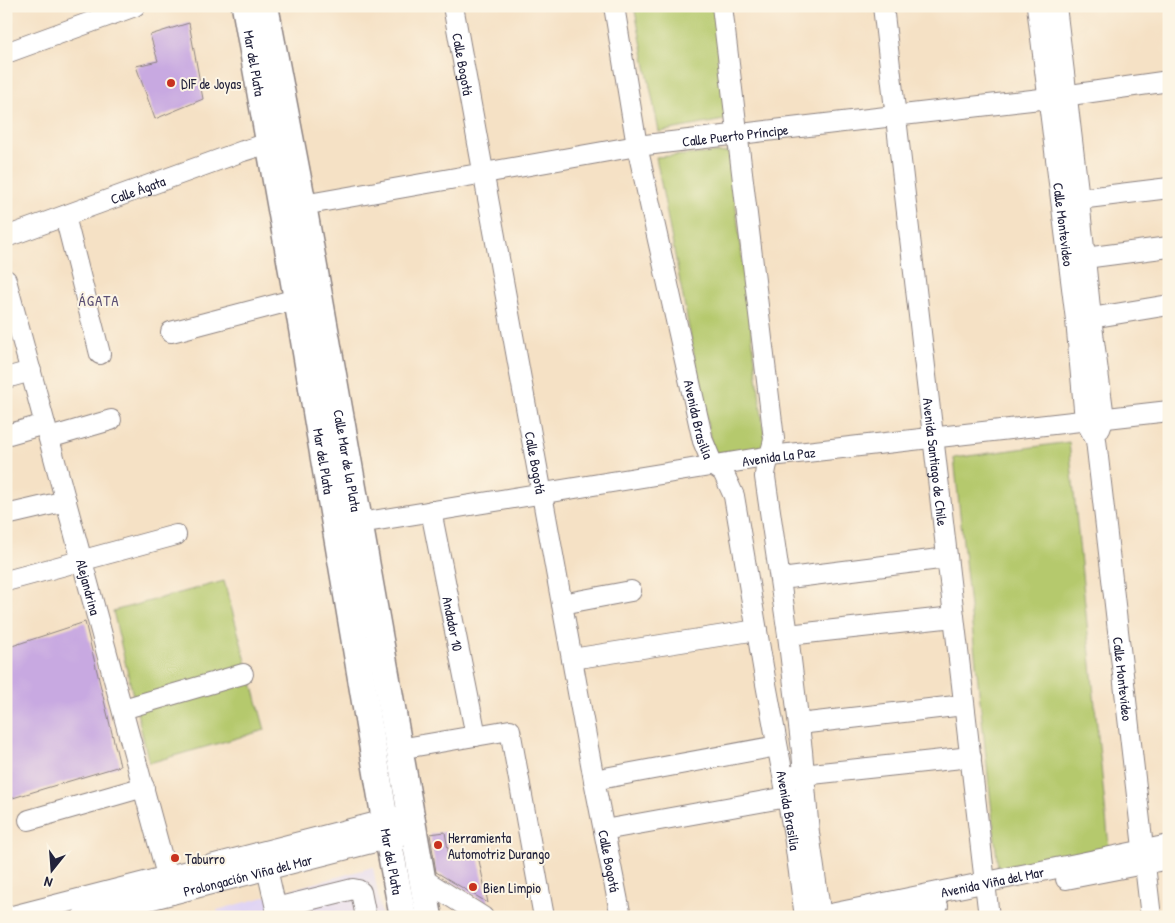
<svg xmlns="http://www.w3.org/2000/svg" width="1175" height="923" viewBox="0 0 1175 923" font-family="'Patrick Hand',sans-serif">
	<rect width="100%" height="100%" fill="#fcf5e5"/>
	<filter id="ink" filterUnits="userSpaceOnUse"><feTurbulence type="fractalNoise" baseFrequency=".02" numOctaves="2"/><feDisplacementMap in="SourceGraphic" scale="10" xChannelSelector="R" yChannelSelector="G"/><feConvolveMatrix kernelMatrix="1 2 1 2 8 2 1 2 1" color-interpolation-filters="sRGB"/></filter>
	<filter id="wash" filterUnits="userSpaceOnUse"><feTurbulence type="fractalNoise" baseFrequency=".0096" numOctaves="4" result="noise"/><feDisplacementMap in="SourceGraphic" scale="20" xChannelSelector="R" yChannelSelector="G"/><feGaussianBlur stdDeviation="1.12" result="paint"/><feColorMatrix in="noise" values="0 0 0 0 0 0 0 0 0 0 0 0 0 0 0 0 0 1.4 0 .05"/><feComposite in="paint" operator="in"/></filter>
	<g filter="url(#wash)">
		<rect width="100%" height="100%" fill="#f5e1c5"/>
		<path fill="#e0d4f4" d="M 373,867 L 382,917 L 219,917 L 217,910 Z"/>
		<g fill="#b5c96d" stroke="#6c7654">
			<path d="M 634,6 L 714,6 L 729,119 L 659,132 Z"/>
			<path d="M 729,152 L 766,448 L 713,453 L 656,157 Z"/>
			<path d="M 1069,442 L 1109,847 L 998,868 L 954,458 Z"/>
			<path d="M 224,581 L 265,730 L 149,763 L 113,611 Z"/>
		</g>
		<g id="blocks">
			<g fill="#c8a9e1">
				<path d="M 189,23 L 203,99 L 155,119 L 136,66 L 158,61 L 150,35 Z"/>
				<path d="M 85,622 L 120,766 L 6,800 L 6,648 Z"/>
				<path d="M 445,832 L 449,856 L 477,851 L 488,903 L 436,872 L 430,834 Z"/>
			</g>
		</g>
	</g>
	<g filter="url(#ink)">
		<use href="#blocks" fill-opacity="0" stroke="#8c8280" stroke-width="1"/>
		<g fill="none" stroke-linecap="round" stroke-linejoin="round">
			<defs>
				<g id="minor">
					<path id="s1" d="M 453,6 L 594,780 L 621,917"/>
					<path id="s2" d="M 614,6 L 637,146 L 703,441 L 713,465 L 723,472 L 734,496 L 766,684 L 794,835 L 805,917"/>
					<path d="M 722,6 L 774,439 C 772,453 765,464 765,477 L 788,635 L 802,751 L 809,833 L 821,917"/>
					<path id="s3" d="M 883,6 L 989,917"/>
					<path id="s4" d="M 1037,6 L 1076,320 L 1085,420 L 1096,440 L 1151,917"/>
					<path d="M 1056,6 L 1079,199 L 1091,318 L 1104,418 L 1100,429"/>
					<path d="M 6,53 L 135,6"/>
					<path d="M 1079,199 L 1169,188"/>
					<path id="s5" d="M 303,205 L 637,146 L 1049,98 L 1169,81"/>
					<path d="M 65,216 L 100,354"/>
					<path id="s6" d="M 6,237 L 243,151 L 269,143"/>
					<path d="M 1085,258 L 1169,247"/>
					<path id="s7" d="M 6,280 L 172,894"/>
					<path d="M 1091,318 L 1169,305"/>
					<path d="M 171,332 L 297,299"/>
					<path d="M 6,378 L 31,371"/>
					<path d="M 6,435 L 45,424"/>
					<path d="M 49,438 L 111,420"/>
					<path id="s8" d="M 431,511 L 476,736"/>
					<path d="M 6,515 L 66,501"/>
					<path id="s9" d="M 360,523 L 771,456 L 1169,411"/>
					<path d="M 781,579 L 947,558"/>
					<path d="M 6,581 L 176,535"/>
					<path d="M 562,604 L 631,591"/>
					<path d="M 788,635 L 954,617"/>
					<path d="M 572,659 L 757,630"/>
					<path d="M 123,709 L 243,674"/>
					<path d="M 799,724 L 964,705"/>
					<path d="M 399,749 L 510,730 L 544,917"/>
					<path d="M 793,776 L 971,757"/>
					<path d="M 594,780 L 777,746"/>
					<path d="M 29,820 L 144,787"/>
					<path d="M 604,830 L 787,797"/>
					<path d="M 267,869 L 278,917"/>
					<path d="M 423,879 L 483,917"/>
					<path d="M 1066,879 L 1169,859"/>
					<path d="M 276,908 L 353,889 L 358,890 L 361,892 L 366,917"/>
					<path d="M 9,917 L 397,817"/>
					<path id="s10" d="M 82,917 L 402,835"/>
					<path id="s11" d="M 816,917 L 1169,845"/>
					<path d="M 886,917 L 938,906"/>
				</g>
				<g id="major">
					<path id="s12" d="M 245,6 L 297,299 L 388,838 L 403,917"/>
					<path id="s13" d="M 265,6 L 303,205 L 429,917"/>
				</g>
			</defs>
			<use href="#minor" stroke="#8c8280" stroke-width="22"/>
			<use href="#major" stroke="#8c8280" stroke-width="29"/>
			<use href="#minor" stroke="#fff" stroke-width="20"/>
			<use href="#major" stroke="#fff" stroke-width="26"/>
		</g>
	</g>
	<g fill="#c8321e" stroke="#fcf5e5" stroke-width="2">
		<circle cx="171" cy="83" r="5"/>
		<circle cx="438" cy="845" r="5"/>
		<circle cx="175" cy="858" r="5"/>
		<circle cx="473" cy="887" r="5"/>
	</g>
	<g text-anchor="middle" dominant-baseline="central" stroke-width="4" stroke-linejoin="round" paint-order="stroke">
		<g font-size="14" fill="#22223b" stroke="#fcf5e5">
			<text stroke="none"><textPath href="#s12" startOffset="58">Mar del Plata</textPath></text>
			<text stroke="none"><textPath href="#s1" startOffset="59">Calle Bogotá</textPath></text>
			<text stroke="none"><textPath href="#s5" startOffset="438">Calle Puerto Príncipe</textPath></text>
			<text stroke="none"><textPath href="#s6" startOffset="140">Calle Ágata</textPath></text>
			<text stroke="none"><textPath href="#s4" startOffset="220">Calle Montevideo</textPath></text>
			<text stroke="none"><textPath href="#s2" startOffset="422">Avenida Brasilia</textPath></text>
			<text stroke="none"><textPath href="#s9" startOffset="424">Avenida La Paz</textPath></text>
			<text stroke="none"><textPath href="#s12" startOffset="462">Mar del Plata</textPath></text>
			<text stroke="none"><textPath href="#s13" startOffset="462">Calle Mar de la Plata</textPath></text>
			<text stroke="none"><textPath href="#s3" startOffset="459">Avenida Santiago de Chile</textPath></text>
			<text stroke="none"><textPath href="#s1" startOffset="464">Calle Bogotá</textPath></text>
			<text stroke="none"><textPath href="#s7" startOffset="318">Alejandrina</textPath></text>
			<text stroke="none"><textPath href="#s8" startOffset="115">Andador 10</textPath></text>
			<text stroke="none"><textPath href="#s4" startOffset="680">Calle Montevideo</textPath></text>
			<text stroke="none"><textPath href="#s2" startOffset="828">Avenida Brasilia</textPath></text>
			<text stroke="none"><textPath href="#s1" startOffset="869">Calle Bogotá</textPath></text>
			<text stroke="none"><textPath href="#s12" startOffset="868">Mar del Plata</textPath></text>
			<text stroke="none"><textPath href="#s10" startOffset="171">Prolongación Viña del Mar</textPath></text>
			<text stroke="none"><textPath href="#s11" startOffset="180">Avenida Viña del Mar</textPath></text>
		</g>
		<g font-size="14" fill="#22223b" stroke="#fcf5e5" text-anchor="start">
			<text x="181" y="83">DIF de Joyas</text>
			<text x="448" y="837">Herramienta<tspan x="448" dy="16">Automotriz Durango</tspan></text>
			<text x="185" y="858">Taburro</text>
			<text x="483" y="887">Bien Limpio</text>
		</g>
		<g font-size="15" letter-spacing="1" fill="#5c5175" stroke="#fcf5e5">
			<text x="99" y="300">ÁGATA</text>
		</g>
	</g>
	<rect width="1175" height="923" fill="none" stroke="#fcf5e5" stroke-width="25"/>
	<g transform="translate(52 870) rotate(197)" stroke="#fcf5e5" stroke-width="4" paint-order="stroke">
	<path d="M0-4L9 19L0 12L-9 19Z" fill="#22223b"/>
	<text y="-8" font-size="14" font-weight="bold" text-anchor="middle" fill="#22223b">N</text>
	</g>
</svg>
